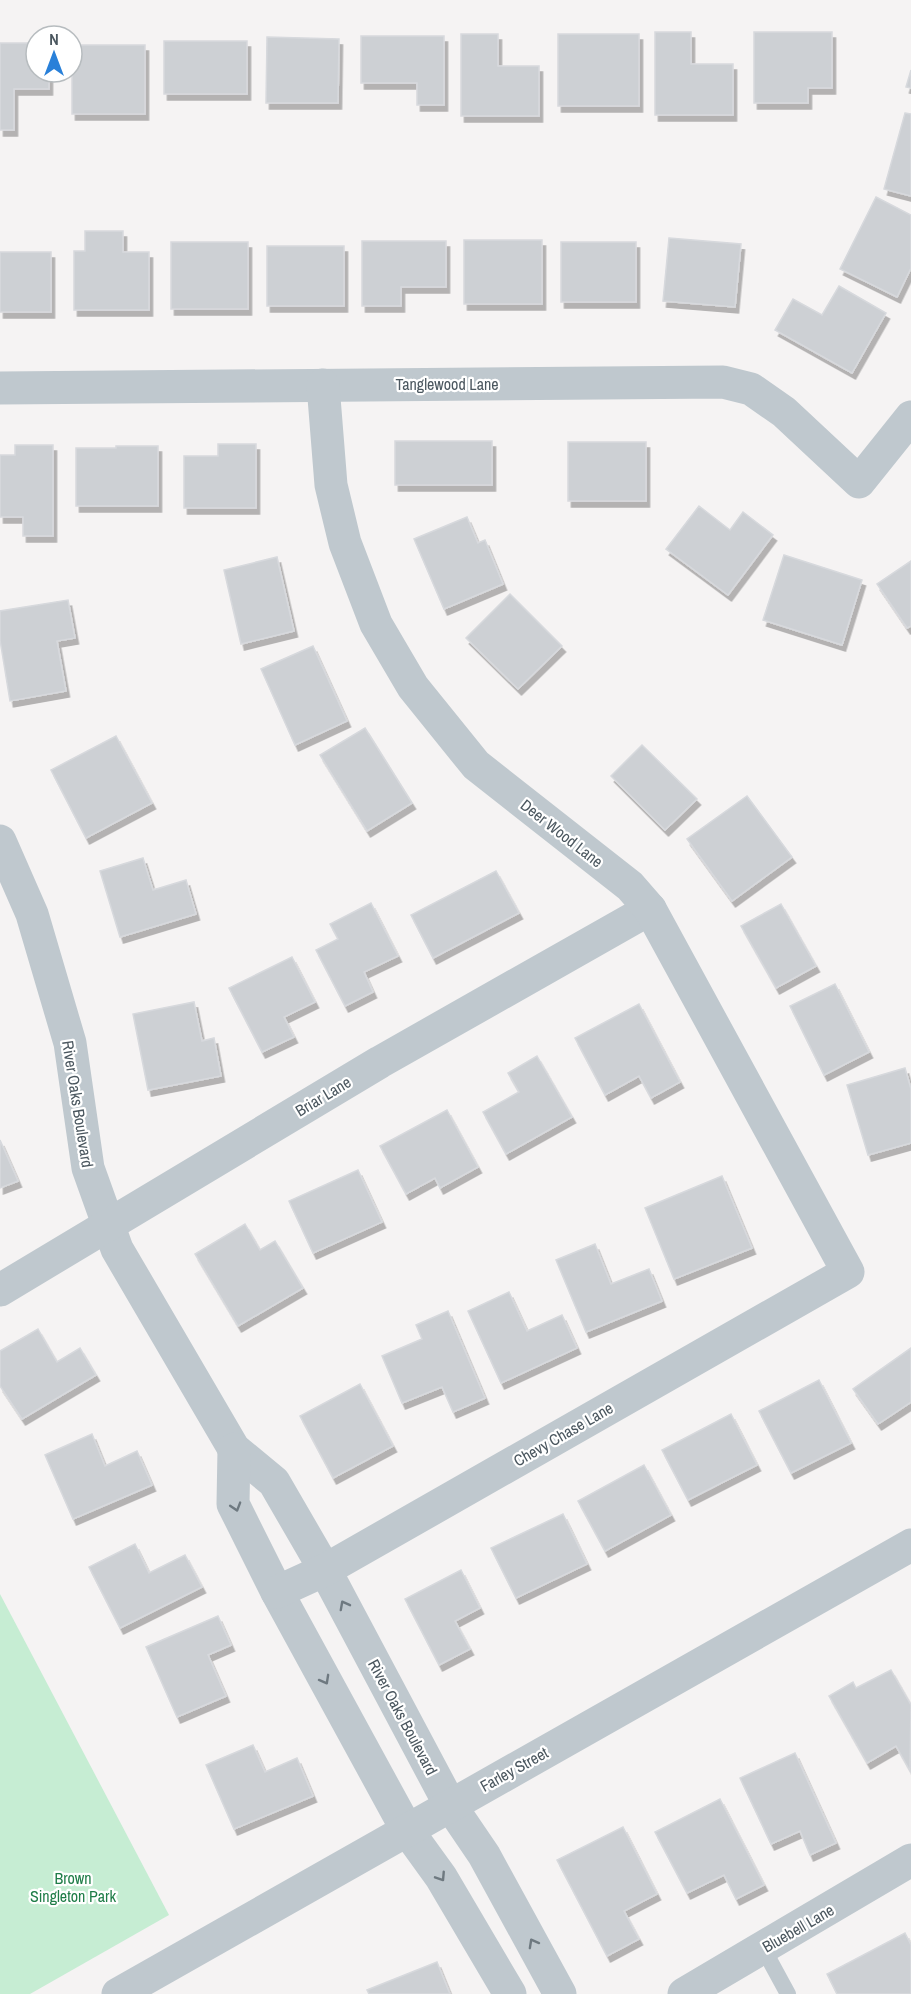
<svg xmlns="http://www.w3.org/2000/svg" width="911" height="1994" viewBox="0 0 911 1994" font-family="'Archivo Narrow',sans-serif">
	<defs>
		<filter id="shadow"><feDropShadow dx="3.5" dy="6" stdDeviation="0" flood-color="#0004"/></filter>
	</defs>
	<rect width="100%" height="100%" fill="#f5f3f3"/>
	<path fill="#c6edd3" d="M 0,1594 L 169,1915 L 30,1994 L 0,1994 Z"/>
	<g fill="#cdd0d4" stroke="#d7d9dd" stroke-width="1.5" filter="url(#shadow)">
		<path d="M 655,32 L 691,32 L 691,64 L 733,64 L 733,115 L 655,115 Z"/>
		<path d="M 754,32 L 832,32 L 832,88 L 808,88 L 808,103 L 754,103 Z"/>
		<path d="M 461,34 L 498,34 L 498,66 L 539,66 L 539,116 L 461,116 Z"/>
		<rect x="558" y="34" width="81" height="72"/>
		<path d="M 361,36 L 444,36 L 444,105 L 417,105 L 417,83 L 361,83 Z"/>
		<path d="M 267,37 L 339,39 L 338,103 L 266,103 Z"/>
		<rect x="164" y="41" width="83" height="53"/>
		<path d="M 0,43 L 36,43 L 36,72 L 49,72 L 49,89 L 14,89 L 14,130 L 0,130 Z"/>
		<rect x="72" y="45" width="73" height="69"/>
		<path d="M 911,70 L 911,88 L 906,87 Z"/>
		<path d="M 905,113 L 911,114 L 911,196 L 884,189 Z"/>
		<path d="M 876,197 L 911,215 L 911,268 L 897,297 L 840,269 Z"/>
		<path d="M 85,231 L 123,231 L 123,252 L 149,252 L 149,310 L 74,310 L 74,251 L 85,251 Z"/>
		<path d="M 669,238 L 741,244 L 735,307 L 663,301 Z"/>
		<rect x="464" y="240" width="78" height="64"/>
		<path d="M 362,241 L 446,241 L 446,287 L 401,287 L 401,306 L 362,306 Z"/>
		<rect x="171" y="242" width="77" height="67"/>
		<rect x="561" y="242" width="75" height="60"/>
		<rect x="267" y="246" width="77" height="60"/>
		<rect x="0" y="252" width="51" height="60"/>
		<path d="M 839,286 L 886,313 L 852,373 L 775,330 L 793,299 L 822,315 Z"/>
		<rect x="395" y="441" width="97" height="44"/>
		<rect x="568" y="442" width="78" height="59"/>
		<path d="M 218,444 L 256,444 L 256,508 L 184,508 L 184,456 L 218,456 Z"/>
		<path d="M 15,445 L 53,445 L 53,536 L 23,536 L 23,517 L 0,517 L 0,455 L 15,455 Z"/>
		<path d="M 116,446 L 158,446 L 158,506 L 76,506 L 76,448 L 116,448 Z"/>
		<path d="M 699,506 L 730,530 L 743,512 L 773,535 L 728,595 L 666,549 Z"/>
		<path d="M 467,517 L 478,543 L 485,540 L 503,584 L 444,609 L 414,539 Z"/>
		<path d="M 784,555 L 862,580 L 842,645 L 763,620 Z"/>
		<path d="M 277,557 L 294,631 L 241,644 L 224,570 Z"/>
		<path d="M 911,561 L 911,626 L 907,628 L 877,584 Z"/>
		<path d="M 510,594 L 562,646 L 518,689 L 466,638 Z"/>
		<path d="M 68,600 L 75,638 L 57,641 L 66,691 L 10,701 L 0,640 L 0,611 Z"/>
		<path d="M 313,646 L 347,721 L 295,745 L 261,669 Z"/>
		<path d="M 365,728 L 412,803 L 367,831 L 320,755 Z"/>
		<path d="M 116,736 L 152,803 L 86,838 L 51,770 Z"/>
		<path d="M 642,745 L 697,799 L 665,830 L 611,776 Z"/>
		<path d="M 747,796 L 792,857 L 732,901 L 687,839 Z"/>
		<path d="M 143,858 L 153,890 L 186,880 L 196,914 L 120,937 L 100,871 Z"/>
		<path d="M 496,871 L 519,913 L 433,958 L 411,915 Z"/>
		<path d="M 371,903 L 398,956 L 364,972 L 373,992 L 345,1006 L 316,950 L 338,939 L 330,924 Z"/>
		<path d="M 781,904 L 816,966 L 776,988 L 741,926 Z"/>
		<path d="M 292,957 L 315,1002 L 284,1017 L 294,1037 L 262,1052 L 229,988 Z"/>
		<path d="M 835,984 L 869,1052 L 824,1075 L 790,1006 Z"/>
		<path d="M 194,1002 L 202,1041 L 214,1038 L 221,1076 L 148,1090 L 133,1014 Z"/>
		<path d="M 639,1004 L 680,1082 L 651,1098 L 639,1076 L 605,1095 L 575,1038 Z"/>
		<path d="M 537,1056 L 572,1117 L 506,1154 L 483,1112 L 519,1092 L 508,1073 Z"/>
		<path d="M 905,1068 L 911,1089 L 911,1143 L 868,1155 L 847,1085 Z"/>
		<path d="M 447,1110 L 478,1167 L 440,1188 L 435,1178 L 406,1194 L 380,1146 Z"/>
		<path d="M 0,1140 L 18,1181 L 0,1188 Z"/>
		<path d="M 358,1170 L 382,1222 L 313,1253 L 289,1201 Z"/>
		<path d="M 722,1176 L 752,1248 L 674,1279 L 645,1208 Z"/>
		<path d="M 245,1224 L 260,1250 L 275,1241 L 303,1288 L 238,1326 L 195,1254 Z"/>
		<path d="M 595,1244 L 611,1284 L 649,1269 L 662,1301 L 586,1332 L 556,1260 Z"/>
		<path d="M 509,1292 L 527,1331 L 562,1315 L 577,1348 L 501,1383 L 468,1311 Z"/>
		<path d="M 448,1311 L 485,1398 L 453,1412 L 442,1387 L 402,1403 L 382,1356 L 422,1339 L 416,1325 Z"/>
		<path d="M 38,1329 L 57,1362 L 80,1348 L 96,1375 L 22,1419 L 0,1386 L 0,1351 Z"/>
		<path d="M 911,1348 L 911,1402 L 878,1424 L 853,1389 Z"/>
		<path d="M 819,1380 L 851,1443 L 791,1473 L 759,1411 Z"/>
		<path d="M 360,1384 L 393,1446 L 333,1478 L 300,1416 Z"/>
		<path d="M 731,1414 L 757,1465 L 688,1500 L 662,1450 Z"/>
		<path d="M 92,1434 L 105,1466 L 137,1451 L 152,1485 L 73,1519 L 45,1455 Z"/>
		<path d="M 644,1465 L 671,1515 L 605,1551 L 578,1501 Z"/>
		<path d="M 563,1514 L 587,1564 L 516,1598 L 491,1548 Z"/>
		<path d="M 135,1544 L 149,1573 L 185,1555 L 202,1587 L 120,1628 L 89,1567 Z"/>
		<path d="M 461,1570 L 480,1608 L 455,1621 L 470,1649 L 439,1665 L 405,1599 Z"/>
		<path d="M 218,1616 L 231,1645 L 208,1655 L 226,1696 L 177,1717 L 146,1647 Z"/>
		<path d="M 891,1670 L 911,1705 L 910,1771 L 896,1746 L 867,1763 L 829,1696 L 853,1682 L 856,1688 Z"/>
		<path d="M 253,1745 L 265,1772 L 297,1758 L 313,1796 L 234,1829 L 206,1765 Z"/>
		<path d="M 795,1753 L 836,1843 L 810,1855 L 800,1831 L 771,1844 L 740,1778 Z"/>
		<path d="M 720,1799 L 764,1885 L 736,1899 L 724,1875 L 687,1893 L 655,1832 Z"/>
		<path d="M 623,1827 L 657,1894 L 624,1911 L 639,1939 L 607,1956 L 557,1860 Z"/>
		<path d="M 905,1933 L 911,1945 L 911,1994 L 837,1994 L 827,1974 Z"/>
		<path d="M 437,1962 L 450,1994 L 369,1994 L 367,1990 Z"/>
	</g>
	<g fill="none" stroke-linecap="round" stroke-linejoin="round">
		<path stroke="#bfc8ce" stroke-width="16" d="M 763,1948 L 788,1994"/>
		<g stroke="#bfc8ce" stroke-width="33">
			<path d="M 0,388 L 723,382 L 751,389 L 784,412 L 859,482 L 911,417"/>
			<path d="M 0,841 L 32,914 L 70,1043 L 88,1168 L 117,1249 L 234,1449 L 274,1482 L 325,1570 L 450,1805 L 484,1855 L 560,1994"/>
			<path d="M 0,1290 L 380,1062 L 650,909"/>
			<path d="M 234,1449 L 233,1504 L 277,1592 L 407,1830 L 441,1877 L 510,1994"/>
			<path d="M 277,1592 L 325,1570 L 848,1272 L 650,909 L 630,886 L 476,765 L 413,687 L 376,624 L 345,543 L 331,485 L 323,385"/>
			<path d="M 684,1994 L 911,1860"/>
		</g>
		<path stroke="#bfc8ce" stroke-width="33" d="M 118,1994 L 911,1545"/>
	</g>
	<defs><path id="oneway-chevron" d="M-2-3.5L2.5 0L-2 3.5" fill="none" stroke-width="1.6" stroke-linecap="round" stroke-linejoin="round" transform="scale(1.5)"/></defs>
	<g stroke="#6e7980">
		<use href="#oneway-chevron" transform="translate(236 1507) rotate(73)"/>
		<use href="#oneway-chevron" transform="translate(344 1605) rotate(-118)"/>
		<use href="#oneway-chevron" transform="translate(325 1680) rotate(61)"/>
		<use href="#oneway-chevron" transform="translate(441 1877) rotate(57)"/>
		<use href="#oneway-chevron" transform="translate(533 1943) rotate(-119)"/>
	</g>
	<g text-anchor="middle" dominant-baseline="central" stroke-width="4.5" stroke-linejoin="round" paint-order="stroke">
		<g font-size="16" fill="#4b575f" stroke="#fff">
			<text x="447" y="384">Tanglewood Lane</text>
			<text transform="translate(562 833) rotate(38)">Deer Wood Lane</text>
			<text transform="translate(323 1096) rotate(-31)">Briar Lane</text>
			<text transform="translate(78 1104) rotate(81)">River Oaks Boulevard</text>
			<text transform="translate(563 1434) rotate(-30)">Chevy Chase Lane</text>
			<text transform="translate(403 1717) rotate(62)">River Oaks Boulevard</text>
			<text transform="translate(514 1769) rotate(-29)">Farley Street</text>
			<text transform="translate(798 1928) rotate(-30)">Bluebell Lane</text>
		</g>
		<g font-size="16" fill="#1f7d48" stroke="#fff">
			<text x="73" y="1878">Brown<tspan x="73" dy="18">Singleton Park</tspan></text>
		</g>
	</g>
	<g transform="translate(54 54)"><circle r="28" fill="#ffffff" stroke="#b7bcbf" stroke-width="1.5"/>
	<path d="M0-4.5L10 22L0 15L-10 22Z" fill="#2980d9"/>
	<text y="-9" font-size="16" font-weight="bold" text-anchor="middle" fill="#4b575f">N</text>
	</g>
</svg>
